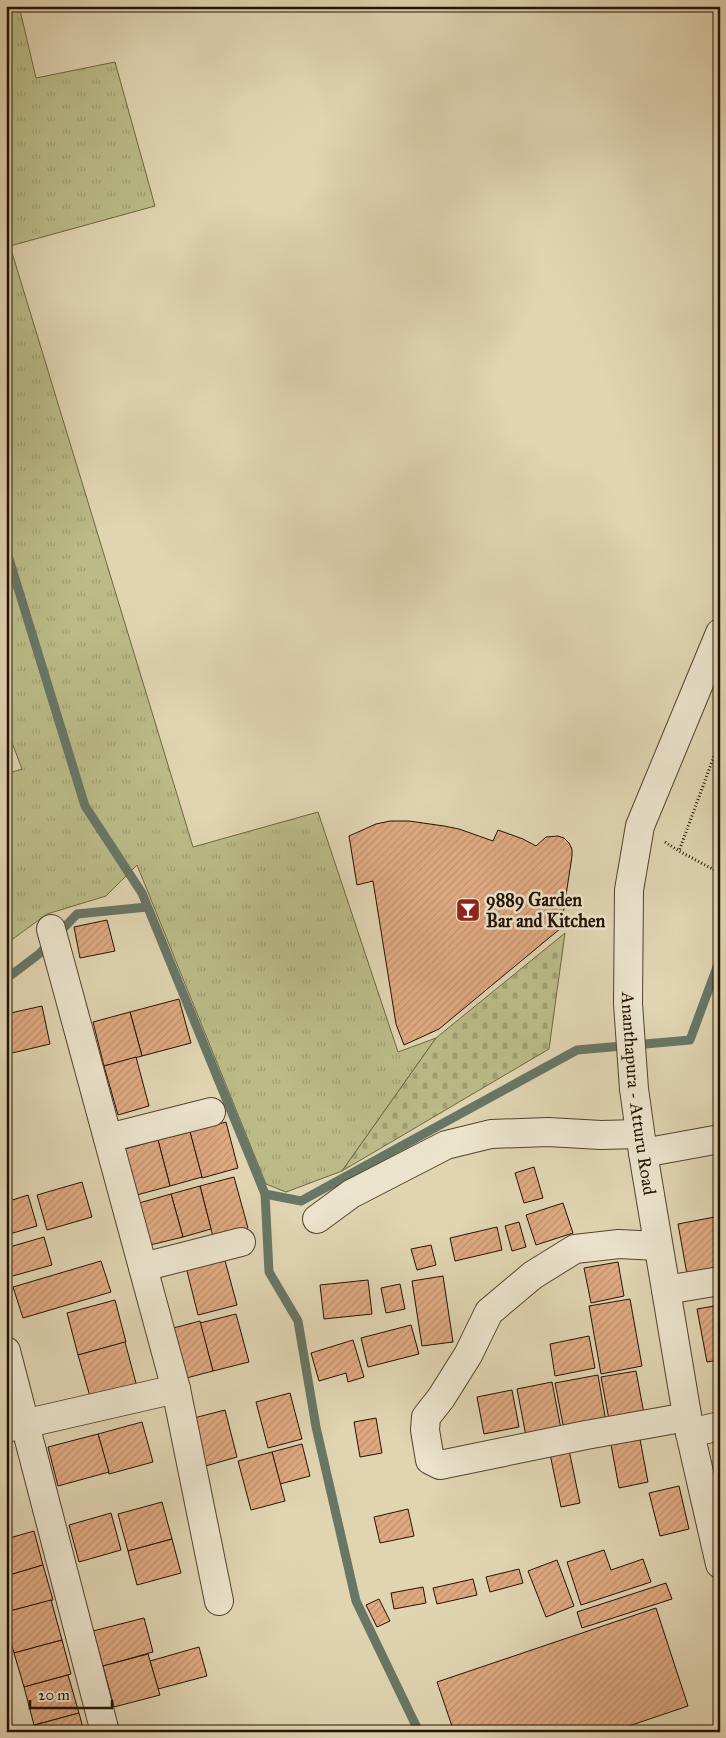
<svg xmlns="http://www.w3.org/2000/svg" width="726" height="1738" viewBox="0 0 726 1738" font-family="'IM FELL Great Primer',serif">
	<defs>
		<pattern id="grass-tufts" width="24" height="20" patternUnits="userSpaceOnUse" patternTransform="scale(1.25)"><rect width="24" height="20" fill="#babb87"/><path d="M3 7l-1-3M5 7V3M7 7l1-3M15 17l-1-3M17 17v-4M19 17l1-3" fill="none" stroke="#a0a073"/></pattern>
		<pattern id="cemetery-stones" width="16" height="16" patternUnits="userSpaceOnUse" patternTransform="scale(1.25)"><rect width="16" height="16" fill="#babb87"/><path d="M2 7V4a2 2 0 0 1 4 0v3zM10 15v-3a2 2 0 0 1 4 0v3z" fill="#a0a073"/></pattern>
		<pattern id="building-hatch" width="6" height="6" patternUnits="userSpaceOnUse" patternTransform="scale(1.25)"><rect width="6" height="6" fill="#dfa981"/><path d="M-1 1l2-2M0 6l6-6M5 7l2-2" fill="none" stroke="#bf906e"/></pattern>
	</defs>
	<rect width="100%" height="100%" fill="#e0d4b1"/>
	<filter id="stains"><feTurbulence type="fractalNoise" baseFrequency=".004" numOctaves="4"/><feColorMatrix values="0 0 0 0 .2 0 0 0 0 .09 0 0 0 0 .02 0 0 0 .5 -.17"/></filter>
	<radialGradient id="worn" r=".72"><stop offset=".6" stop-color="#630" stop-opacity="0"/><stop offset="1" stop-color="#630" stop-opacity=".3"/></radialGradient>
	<path fill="url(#grass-tufts)" stroke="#6f6644" d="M 6,6 L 19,6 L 36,78 L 115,62 L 155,206 L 10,246 L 193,847 L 318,812 L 398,1052 L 436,1038 L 342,1171 L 286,1192 L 266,1184 L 137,865 L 106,896 L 47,914 L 6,944 L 6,774 L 22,769 L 6,727 Z"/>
	<path fill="url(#cemetery-stones)" stroke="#6f6644" d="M 565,933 L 549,1049 L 342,1171 L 436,1038 Z"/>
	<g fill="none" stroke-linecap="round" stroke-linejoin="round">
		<g stroke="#687665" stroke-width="9">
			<path d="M 6,549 L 85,806 L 142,893 L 265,1194 L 301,1201 L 577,1050 L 690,1040 L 720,959"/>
			<path d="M 6,979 L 39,954 L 77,914 L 147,907"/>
			<path d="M 265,1194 L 269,1272 L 298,1321 L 316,1427 L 356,1601 L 419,1732"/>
		</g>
	</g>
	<g fill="url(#building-hatch)" stroke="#241202">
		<path d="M 390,821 L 409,821 L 444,826 L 459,829 L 493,841 L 498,830 L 523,839 L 536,846 L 546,837 L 558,836 L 564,838 L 569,843 L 572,849 L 572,856 L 561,928 L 439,1029 L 404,1045 L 396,1024 L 373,881 L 357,885 L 349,836 L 376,824 Z"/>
		<path d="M 107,920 L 115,951 L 80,958 L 74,927 Z"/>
		<path d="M 179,999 L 191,1043 L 142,1056 L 130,1012 Z"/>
		<path d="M 42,1006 L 50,1044 L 8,1054 L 6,1014 Z"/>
		<path d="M 130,1012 L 142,1056 L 104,1066 L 93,1022 Z"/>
		<path d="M 136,1057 L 149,1106 L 118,1115 L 104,1066 Z"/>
		<path d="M 226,1122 L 238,1168 L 202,1178 L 190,1132 Z"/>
		<path d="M 190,1132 L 202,1177 L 170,1186 L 158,1140 Z"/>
		<path d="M 158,1140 L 170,1186 L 133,1196 L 121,1150 Z"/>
		<path d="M 534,1167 L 543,1198 L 524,1203 L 515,1173 Z"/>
		<path d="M 234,1177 L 248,1228 L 213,1237 L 200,1186 Z"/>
		<path d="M 82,1182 L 92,1217 L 47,1230 L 37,1195 Z"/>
		<path d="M 200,1186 L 211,1229 L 183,1237 L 171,1194 Z"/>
		<path d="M 171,1194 L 183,1237 L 150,1245 L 139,1203 Z"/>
		<path d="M 28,1195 L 37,1226 L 6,1235 L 6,1202 Z"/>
		<path d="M 563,1203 L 573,1233 L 536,1245 L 526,1215 Z"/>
		<path d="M 720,1216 L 720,1268 L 687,1274 L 678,1224 Z"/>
		<path d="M 519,1222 L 526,1247 L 512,1251 L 505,1226 Z"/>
		<path d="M 497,1227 L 502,1250 L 455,1261 L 450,1238 Z"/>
		<path d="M 44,1237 L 52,1265 L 9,1277 L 6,1265 L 6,1248 Z"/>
		<path d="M 431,1245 L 436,1265 L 417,1270 L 411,1249 Z"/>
		<path d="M 224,1257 L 237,1305 L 198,1315 L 186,1267 Z"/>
		<path d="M 101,1261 L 111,1292 L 23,1318 L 13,1287 Z"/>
		<path d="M 618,1262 L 624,1296 L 591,1303 L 584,1268 Z"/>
		<path d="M 443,1276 L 453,1342 L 422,1346 L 412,1281 Z"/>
		<path d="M 368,1280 L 372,1314 L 324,1319 L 320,1285 Z"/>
		<path d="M 400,1284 L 405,1309 L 386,1313 L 381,1288 Z"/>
		<path d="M 630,1299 L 642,1366 L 601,1374 L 589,1306 Z"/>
		<path d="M 115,1300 L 126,1342 L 78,1355 L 67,1313 Z"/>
		<path d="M 720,1305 L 720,1360 L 707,1362 L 697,1309 Z"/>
		<path d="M 236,1314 L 249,1362 L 213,1371 L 200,1323 Z"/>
		<path d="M 200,1321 L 213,1371 L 179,1380 L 166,1330 Z"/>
		<path d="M 411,1325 L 419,1354 L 368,1367 L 361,1338 Z"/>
		<path d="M 589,1336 L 595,1368 L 555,1376 L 550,1344 Z"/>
		<path d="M 353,1340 L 364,1377 L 348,1382 L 346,1373 L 319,1381 L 311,1353 Z"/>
		<path d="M 125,1342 L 137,1387 L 91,1400 L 78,1355 Z"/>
		<path d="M 636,1371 L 645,1419 L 610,1425 L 601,1377 Z"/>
		<path d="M 598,1375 L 606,1422 L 564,1430 L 555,1383 Z"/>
		<path d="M 552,1382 L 561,1429 L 526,1436 L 517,1389 Z"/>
		<path d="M 512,1390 L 519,1427 L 484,1434 L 477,1397 Z"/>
		<path d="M 290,1393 L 302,1439 L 268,1448 L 256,1402 Z"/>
		<path d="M 225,1410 L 237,1457 L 202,1467 L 190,1419 Z"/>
		<path d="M 376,1418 L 382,1453 L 360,1457 L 354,1422 Z"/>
		<path d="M 142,1422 L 153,1462 L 109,1474 L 98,1434 Z"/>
		<path d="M 98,1434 L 109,1472 L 58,1486 L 48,1447 Z"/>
		<path d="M 639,1434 L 648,1482 L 619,1488 L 610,1439 Z"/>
		<path d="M 302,1444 L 310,1476 L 280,1484 L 272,1452 Z"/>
		<path d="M 569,1450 L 580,1503 L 561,1507 L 550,1454 Z"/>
		<path d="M 272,1452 L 285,1501 L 251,1510 L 238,1461 Z"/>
		<path d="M 679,1486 L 689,1529 L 660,1536 L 649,1493 Z"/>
		<path d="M 162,1502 L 172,1539 L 128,1551 L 118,1514 Z"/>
		<path d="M 408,1509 L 414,1536 L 380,1543 L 374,1517 Z"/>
		<path d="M 111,1513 L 121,1550 L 79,1562 L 69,1525 Z"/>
		<path d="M 34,1531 L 43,1565 L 6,1576 L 6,1539 Z"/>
		<path d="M 172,1539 L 181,1573 L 137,1585 L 128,1551 Z"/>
		<path d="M 604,1550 L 611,1570 L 643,1559 L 651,1582 L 581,1605 L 567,1562 Z"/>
		<path d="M 557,1560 L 574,1606 L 546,1617 L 528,1571 Z"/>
		<path d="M 43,1565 L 53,1600 L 6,1612 L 6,1576 Z"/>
		<path d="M 519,1569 L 523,1583 L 490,1592 L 486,1577 Z"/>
		<path d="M 473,1579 L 477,1595 L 437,1604 L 433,1588 Z"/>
		<path d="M 666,1583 L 672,1599 L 582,1628 L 577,1612 Z"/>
		<path d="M 423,1587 L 426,1603 L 394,1609 L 391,1593 Z"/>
		<path d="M 379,1599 L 390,1621 L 377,1627 L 366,1605 Z"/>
		<path d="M 51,1600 L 62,1640 L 14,1653 L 6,1623 L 6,1612 Z"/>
		<path d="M 656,1608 L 688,1706 L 611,1732 L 454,1732 L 437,1682 Z"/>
		<path d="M 144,1618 L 153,1652 L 103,1666 L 93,1631 Z"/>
		<path d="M 62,1640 L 71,1674 L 24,1687 L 14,1653 Z"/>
		<path d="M 199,1647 L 207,1676 L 158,1689 L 150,1661 Z"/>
		<path d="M 148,1654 L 160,1695 L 114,1707 L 103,1666 Z"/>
		<path d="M 68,1675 L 79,1713 L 34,1725 L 24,1687 Z"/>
		<path d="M 79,1713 L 84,1732 L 37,1732 L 35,1725 Z"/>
	</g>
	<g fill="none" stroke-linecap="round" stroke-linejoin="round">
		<defs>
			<g id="minor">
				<path id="s1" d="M 720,633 L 640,826 L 629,890 L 628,1004 L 634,1089 L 643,1153 L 690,1433 L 720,1564"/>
				<path d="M 51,929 L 176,1389"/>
				<path d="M 108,1138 L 211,1112"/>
				<path d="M 643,1153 L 720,1139"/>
				<path d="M 317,1219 L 351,1194 L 446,1145 L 491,1134 L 548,1132 L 601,1135 L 640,1134"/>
				<path d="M 658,1246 L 619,1244 L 575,1249 L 533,1275 L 489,1312 L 468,1355 L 441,1398 L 426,1417 L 425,1430 L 430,1460 L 440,1465 L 586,1435 L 687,1417"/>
				<path d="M 143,1267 L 241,1242"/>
				<path d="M 666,1290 L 720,1281"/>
				<path d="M 6,1351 L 105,1732"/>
				<path d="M 6,1428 L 176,1389 L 219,1601"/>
				<path d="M 690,1433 L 720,1426"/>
			</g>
		</defs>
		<use href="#minor" stroke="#53422e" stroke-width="30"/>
		<g stroke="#241202" stroke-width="3" stroke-dasharray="1 2.5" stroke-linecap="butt">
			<path d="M 720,740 L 679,851 L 720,873"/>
			<path d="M 665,842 L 679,851"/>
		</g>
		<use href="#minor" stroke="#ebe3cc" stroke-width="28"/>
	</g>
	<defs>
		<symbol id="bar-square" viewBox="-11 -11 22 22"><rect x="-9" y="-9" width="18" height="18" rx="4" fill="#8f2418" stroke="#ebe3cc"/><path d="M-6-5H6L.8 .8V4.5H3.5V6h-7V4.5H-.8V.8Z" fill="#fff"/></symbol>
	</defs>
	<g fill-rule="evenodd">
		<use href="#bar-square" x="454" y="896" width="28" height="28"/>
	</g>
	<g text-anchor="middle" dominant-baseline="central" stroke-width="5" stroke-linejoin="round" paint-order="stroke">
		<g font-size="18" font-weight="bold" fill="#241202" stroke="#ebe3cc" text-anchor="start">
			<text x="486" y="900">9889 Garden<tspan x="486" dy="21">Bar and Kitchen</tspan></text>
		</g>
		<g font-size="18" fill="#241202" stroke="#ebe3cc">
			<text stroke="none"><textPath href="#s1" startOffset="478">Ananthapura - Atturu Road</textPath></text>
		</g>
	</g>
	<rect width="726" height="1738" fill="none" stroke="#e0d4b1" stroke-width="25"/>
	<rect x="8" y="8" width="711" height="1723" fill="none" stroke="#241202" stroke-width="2.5"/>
	<rect x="12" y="12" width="701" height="1713" fill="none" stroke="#241202"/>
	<path d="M30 1700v8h82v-8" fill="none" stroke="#241202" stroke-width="2.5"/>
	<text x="38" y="1700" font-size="15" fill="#241202" stroke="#ebe3cc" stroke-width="4" paint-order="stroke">20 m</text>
	<rect width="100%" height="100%" filter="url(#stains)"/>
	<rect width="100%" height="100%" fill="url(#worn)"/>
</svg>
